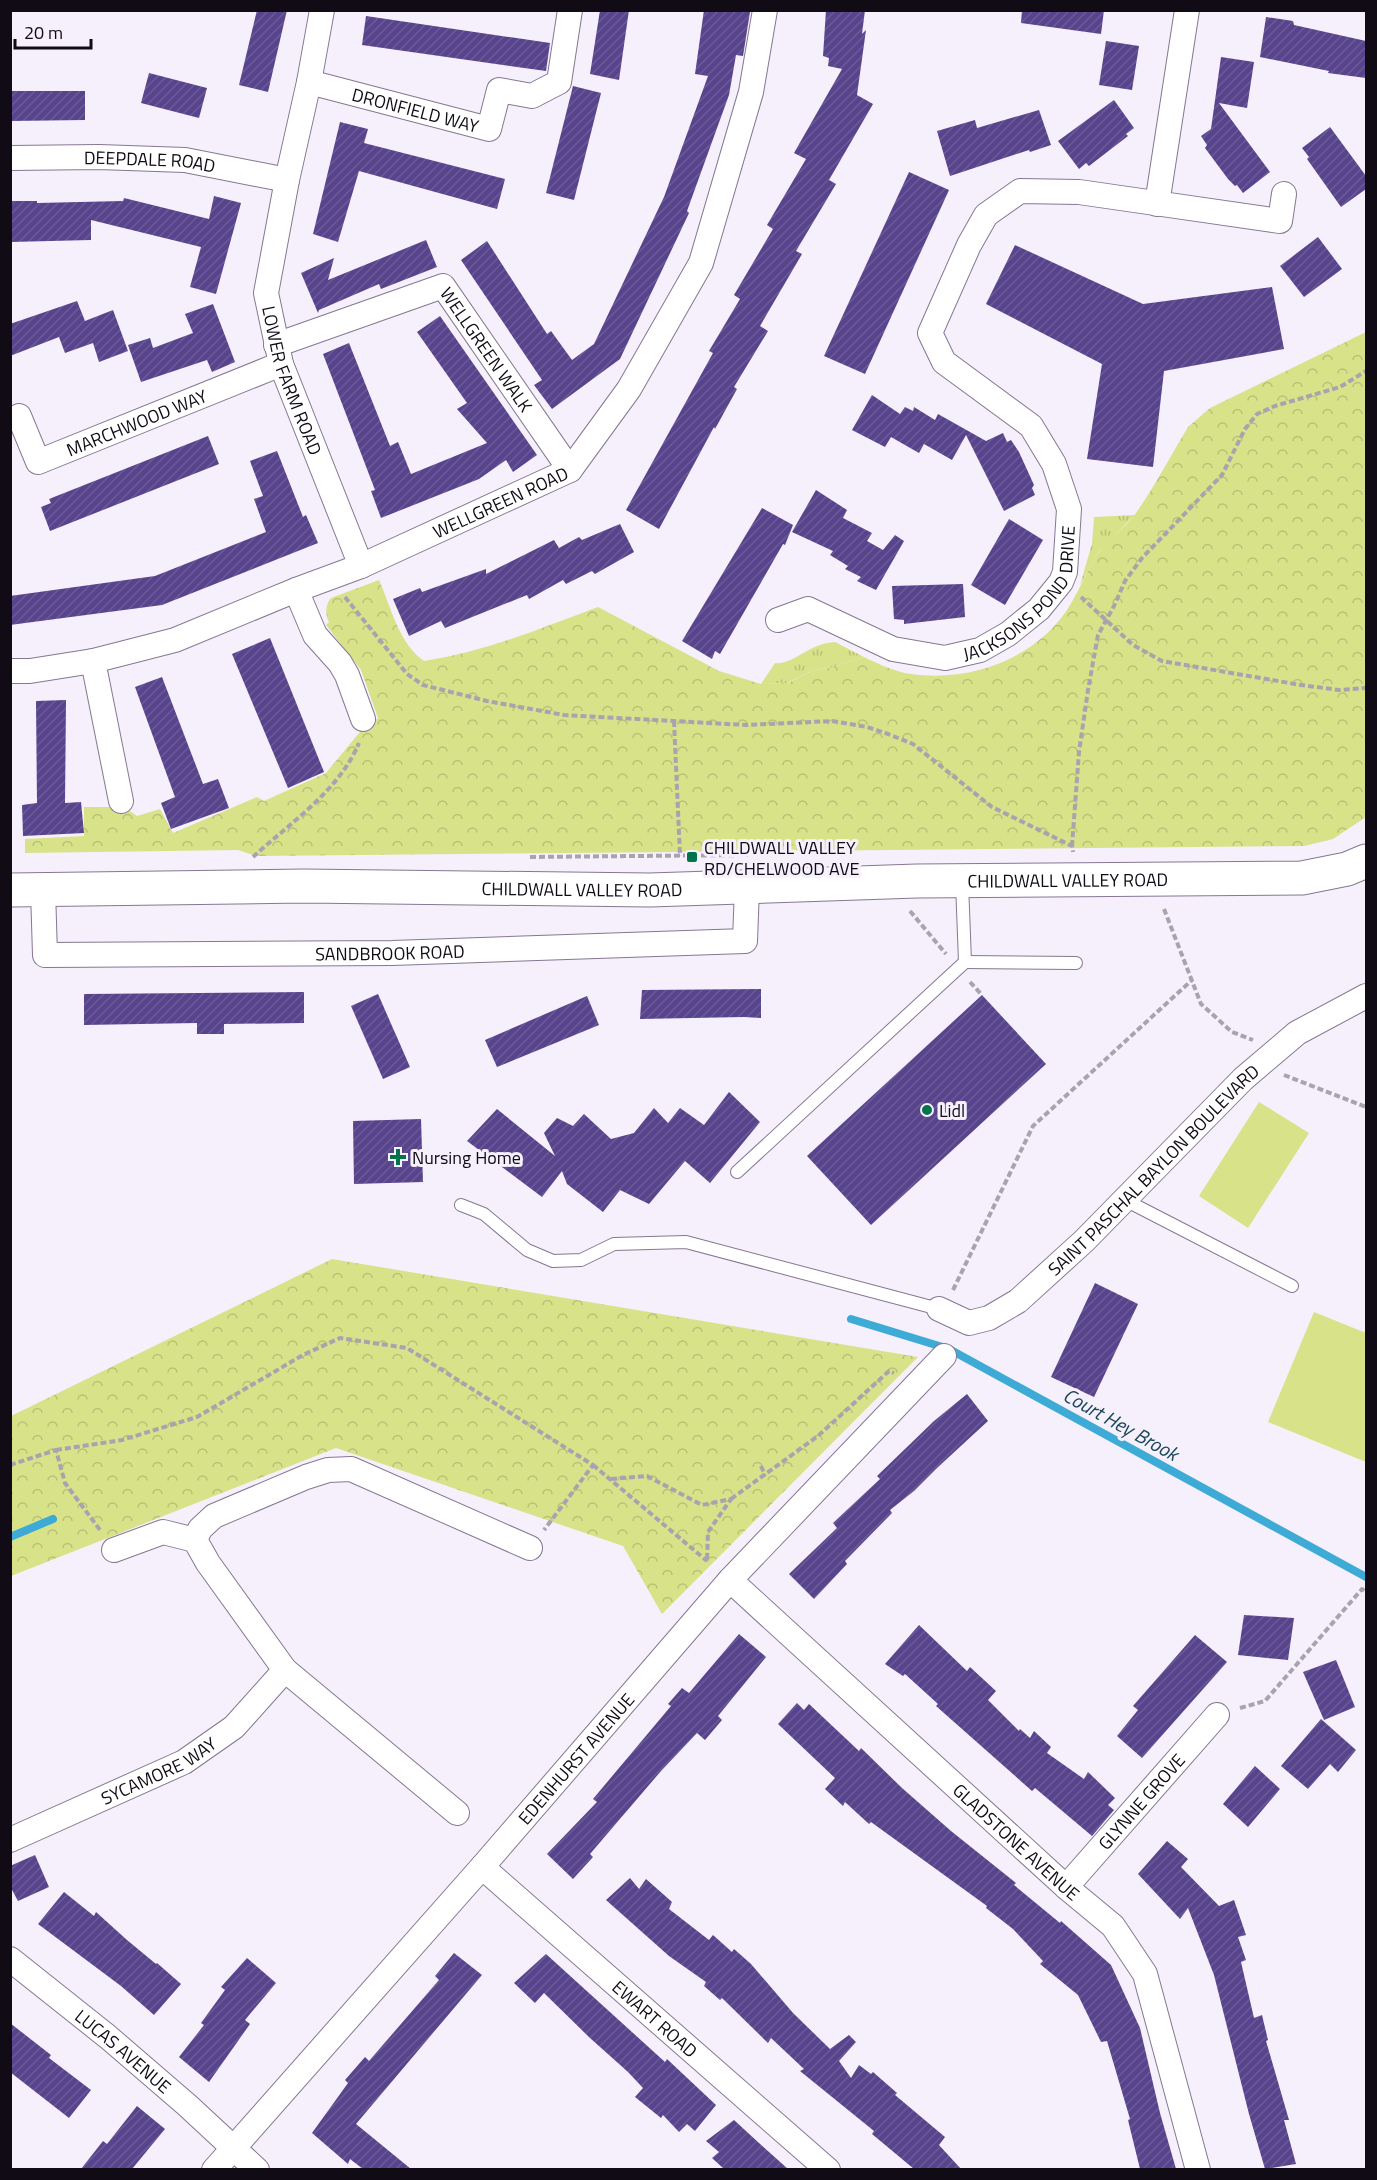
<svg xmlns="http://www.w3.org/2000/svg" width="1377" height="2180" viewBox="0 0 1377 2180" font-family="'Titillium Web',sans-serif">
	<defs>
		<pattern id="grass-tufts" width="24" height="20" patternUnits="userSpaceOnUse" patternTransform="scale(1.5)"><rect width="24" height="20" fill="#d8e289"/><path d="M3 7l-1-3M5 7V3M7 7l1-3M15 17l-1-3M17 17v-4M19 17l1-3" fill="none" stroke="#b8c175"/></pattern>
		<pattern id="park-crowns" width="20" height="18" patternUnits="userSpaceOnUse" patternTransform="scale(1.5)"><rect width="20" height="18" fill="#d8e289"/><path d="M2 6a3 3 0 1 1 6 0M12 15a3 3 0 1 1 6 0" fill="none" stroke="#b8c175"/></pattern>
		<pattern id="building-hatch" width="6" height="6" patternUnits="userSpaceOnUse" patternTransform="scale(1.5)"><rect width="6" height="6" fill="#57448d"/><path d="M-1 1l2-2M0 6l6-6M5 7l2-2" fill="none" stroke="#6a5b96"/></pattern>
	</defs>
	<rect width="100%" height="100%" fill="#f6effc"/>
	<g fill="url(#grass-tufts)">
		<path d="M 1135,515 L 1099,551 L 1080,585 L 1092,544 L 1094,517 Z"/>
		<path d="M 835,642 L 864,657 L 828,668 L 814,670 L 787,683 L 761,684 L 775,663 C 794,665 809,643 835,642 Z"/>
	</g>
	<g fill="url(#park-crowns)">
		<path d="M 1366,332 L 1366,817 L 1333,839 L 1304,846 L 256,856 L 238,850 L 25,853 L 25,839 L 84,836 L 84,807 L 124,807 L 137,816 L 160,809 L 173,833 L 257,797 L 264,801 L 326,773 L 359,733 L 378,718 L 361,670 L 326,625 L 329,622 C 325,614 325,605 331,598 L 379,580 C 391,607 399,644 424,661 C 485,652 541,628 598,607 L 719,671 L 761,684 L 788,683 L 814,670 L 828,668 L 864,657 C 879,664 895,672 911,674 C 969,682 1030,661 1065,613 C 1078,594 1086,572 1098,553 C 1108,538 1126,528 1136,513 C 1155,486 1171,455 1188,427 L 1210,408 Z"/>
		<path d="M 332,1259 L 918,1357 L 662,1614 L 623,1546 L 336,1448 L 11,1576 L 11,1416 Z"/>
	</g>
	<g fill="#d8e289">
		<path d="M 1259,1102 L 1309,1133 L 1248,1228 L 1199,1196 Z"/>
		<path d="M 1314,1312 L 1366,1333 L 1366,1462 L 1268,1422 Z"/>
	</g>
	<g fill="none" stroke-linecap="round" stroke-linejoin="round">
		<g stroke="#3eaad6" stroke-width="8">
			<path d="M 851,1319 L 949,1349 L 1366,1577"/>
			<path d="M 10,1537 L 53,1519"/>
		</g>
	</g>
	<g fill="url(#building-hatch)">
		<path d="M 257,10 L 287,10 L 268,92 L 239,85 Z"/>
		<path d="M 600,10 L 629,10 L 619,80 L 590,74 Z"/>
		<path d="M 704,10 L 750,12 L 743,56 L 736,55 L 729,95 L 687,211 L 689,213 L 620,359 L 552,409 L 534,385 L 542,380 L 461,260 L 487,241 L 547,334 L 551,331 L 572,360 L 594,344 L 664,197 L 708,76 L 695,74 Z"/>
		<path d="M 826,10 L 865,10 L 862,34 L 866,30 L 857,95 L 873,104 L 829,180 L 836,184 L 796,251 L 802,254 L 760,326 L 768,331 L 734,387 L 737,389 L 715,429 L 714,427 L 659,529 L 626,510 L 713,353 L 709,351 L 740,299 L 734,295 L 773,229 L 767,225 L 806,159 L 794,153 L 842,69 L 828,66 L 829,58 L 823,56 Z"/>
		<path d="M 1022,10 L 1104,10 L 1101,34 L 1021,23 Z"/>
		<path d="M 366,16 L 550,43 L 546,71 L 362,45 Z"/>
		<path d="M 1266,17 L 1293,21 L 1294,25 L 1366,41 L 1366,78 L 1328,73 L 1329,71 L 1260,57 Z"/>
		<path d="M 1106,41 L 1139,46 L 1132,90 L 1099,85 Z"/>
		<path d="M 1221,57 L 1254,62 L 1247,108 L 1219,103 L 1270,172 L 1243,193 L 1237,185 L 1235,186 L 1228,179 L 1205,148 L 1207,145 L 1201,136 L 1211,129 Z"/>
		<path d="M 149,73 L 207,88 L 199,118 L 141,103 Z"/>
		<path d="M 573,86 L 601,93 L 574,200 L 546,193 Z"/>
		<path d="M 10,91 L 85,91 L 85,120 L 10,121 Z"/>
		<path d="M 1114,100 L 1134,128 L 1126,134 L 1128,136 L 1089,166 L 1086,163 L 1079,169 L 1058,141 Z"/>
		<path d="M 1039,110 L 1051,145 L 1030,152 L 1029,150 L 950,176 L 937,131 L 975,120 L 977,128 Z"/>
		<path d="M 340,122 L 368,129 L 364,143 L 505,179 L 497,209 L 359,171 L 338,242 L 313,234 Z"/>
		<path d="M 1330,127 L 1366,176 L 1366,189 L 1341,207 L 1307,159 L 1309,157 L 1302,148 Z"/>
		<path d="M 909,172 L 949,190 L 865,374 L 824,356 Z"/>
		<path d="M 214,196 L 241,203 L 216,294 L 190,287 L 201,247 L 91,220 L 91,240 L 10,242 L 10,201 L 37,201 L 37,203 L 123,201 L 124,198 L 209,219 Z"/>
		<path d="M 1318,237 L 1342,269 L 1304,297 L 1280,266 Z"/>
		<path d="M 426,240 L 437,267 L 381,289 L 379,284 L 319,310 L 318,313 L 301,273 L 334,258 L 328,280 Z"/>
		<path d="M 1015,245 L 1143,304 L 1272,287 L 1284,349 L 1164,371 L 1153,467 L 1087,459 L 1102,364 L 986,304 Z"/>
		<path d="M 77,301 L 85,321 L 113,310 L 128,351 L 99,362 L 93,343 L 65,353 L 59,337 L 10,356 L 10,324 Z"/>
		<path d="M 213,304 L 235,362 L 212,372 L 207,360 L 141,382 L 128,345 L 150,338 L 153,348 L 193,333 L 185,314 Z"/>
		<path d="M 440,316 L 537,455 L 513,472 L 506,460 L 479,479 L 381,518 L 371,491 L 375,490 L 323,354 L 349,343 L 390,446 L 398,442 L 411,474 L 487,443 L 457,409 L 467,403 L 417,332 Z"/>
		<path d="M 872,395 L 900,414 L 905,407 L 913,411 L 914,407 L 935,420 L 938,414 L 986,441 L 1003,433 L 1007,442 L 1011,440 L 1019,452 L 1034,485 L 1032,488 L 1035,495 L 1004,511 L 966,435 L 952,460 L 924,444 L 919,453 L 891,437 L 885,447 L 852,430 Z"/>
		<path d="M 208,436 L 219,464 L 50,531 L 41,507 L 51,503 L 49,499 Z"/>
		<path d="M 277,451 L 303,517 L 306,515 L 318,543 L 162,605 L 10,625 L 10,596 L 155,576 L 266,532 L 254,499 L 263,496 L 250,461 Z"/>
		<path d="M 816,490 L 847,510 L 843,518 L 872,533 L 867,541 L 883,550 L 895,535 L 904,541 L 876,590 L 857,581 L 861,577 L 845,569 L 848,566 L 830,555 L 833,551 L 792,532 Z"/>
		<path d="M 762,508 L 793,525 L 785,545 L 783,544 L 720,654 L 715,651 L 712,659 L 682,641 Z"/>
		<path d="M 1009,519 L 1043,540 L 1005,605 L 971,585 Z"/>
		<path d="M 620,524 L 634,552 L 595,574 L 592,571 L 566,584 L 563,580 L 529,599 L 527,595 L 445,628 L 441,621 L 409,636 L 393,599 L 420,588 L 422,592 L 486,569 L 486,574 L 554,540 L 559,548 L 579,537 L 582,540 Z"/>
		<path d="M 963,584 L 965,617 L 904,624 L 904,620 L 894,619 L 892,586 Z"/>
		<path d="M 270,638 L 324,772 L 288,788 L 232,654 Z"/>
		<path d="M 162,677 L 203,784 L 218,779 L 229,808 L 171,829 L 161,803 L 175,797 L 135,687 Z"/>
		<path d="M 66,700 L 65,803 L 81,802 L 84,833 L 23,836 L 22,805 L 37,803 L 36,701 Z"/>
		<path d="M 761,989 L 761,1018 L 744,1017 L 640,1019 L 642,990 Z"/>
		<path d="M 304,992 L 304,1023 L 224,1024 L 224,1034 L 197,1034 L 197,1023 L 84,1025 L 84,994 Z"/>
		<path d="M 378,994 L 410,1067 L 383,1079 L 351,1006 Z"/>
		<path d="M 982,995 L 1046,1064 L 871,1225 L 807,1156 Z"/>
		<path d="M 587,996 L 599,1025 L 497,1067 L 485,1040 Z"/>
		<path d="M 729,1092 L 760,1122 L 710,1183 L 685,1161 L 649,1204 L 620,1190 L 603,1212 L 567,1184 L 562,1171 L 542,1197 L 467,1141 L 497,1109 L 555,1156 L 544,1133 L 557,1118 L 573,1126 L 584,1114 L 611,1139 L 634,1133 L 654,1108 L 668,1123 L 680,1108 L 704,1125 Z"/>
		<path d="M 421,1119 L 423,1182 L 354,1184 L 353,1121 Z"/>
		<path d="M 1095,1283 L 1138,1304 L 1094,1397 L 1051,1377 Z"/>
		<path d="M 967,1394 L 988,1421 L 937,1468 L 914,1491 L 890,1510 L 892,1513 L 845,1561 L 847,1564 L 814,1599 L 789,1574 L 837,1528 L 833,1523 L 880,1479 L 877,1476 L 934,1421 Z"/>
		<path d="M 1244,1615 L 1294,1618 L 1288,1660 L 1238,1655 Z"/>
		<path d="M 919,1625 L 967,1671 L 970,1667 L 996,1691 L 988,1700 L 1019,1731 L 1020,1729 L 1030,1738 L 1034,1731 L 1051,1747 L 1047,1753 L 1084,1779 L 1088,1772 L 1115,1798 L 1108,1805 L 1114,1810 L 1092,1836 L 1035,1788 L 1032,1791 L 936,1706 L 938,1704 L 905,1674 L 903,1676 L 885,1664 Z"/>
		<path d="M 739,1634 L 766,1657 L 718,1716 L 722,1720 L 705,1740 L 697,1733 L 661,1771 L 590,1854 L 593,1857 L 573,1879 L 547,1854 L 597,1802 L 593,1799 L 671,1706 L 668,1704 L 682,1688 L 689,1693 Z"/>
		<path d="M 1195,1635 L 1227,1662 L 1142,1758 L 1117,1736 L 1138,1710 L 1133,1706 Z"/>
		<path d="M 1336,1660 L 1355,1707 L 1324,1720 L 1303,1672 Z"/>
		<path d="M 797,1703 L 804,1710 L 809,1704 L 859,1751 L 861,1748 L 902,1788 L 951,1831 L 1016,1883 L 1014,1885 L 1060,1923 L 1061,1921 L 1111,1965 L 1140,2028 L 1160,2113 L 1176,2169 L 1140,2169 L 1128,2120 L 1130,2119 L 1107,2041 L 1101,2042 L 1078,1995 L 1040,1964 L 1043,1961 L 1013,1929 L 986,1908 L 987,1906 L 871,1822 L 869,1824 L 845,1802 L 843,1806 L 825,1789 L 835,1778 L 778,1724 Z"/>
		<path d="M 1321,1719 L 1356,1750 L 1338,1772 L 1330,1764 L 1308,1789 L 1281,1766 Z"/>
		<path d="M 1255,1766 L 1280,1789 L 1248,1827 L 1223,1804 Z"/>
		<path d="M 1167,1841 L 1188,1859 L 1181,1867 L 1219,1906 L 1234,1900 L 1246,1935 L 1238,1937 L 1246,1960 L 1241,1962 L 1254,2018 L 1262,2015 L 1268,2040 L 1266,2041 L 1289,2120 L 1284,2120 L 1296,2164 L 1265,2169 L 1249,2114 L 1214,1975 L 1188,1908 L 1180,1919 L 1138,1874 Z"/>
		<path d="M 35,1855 L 49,1887 L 18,1901 L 10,1886 L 10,1866 Z"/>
		<path d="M 630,1878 L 639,1889 L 646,1879 L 672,1902 L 669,1909 L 709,1940 L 713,1935 L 732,1952 L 734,1949 L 751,1964 L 793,2013 L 830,2049 L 849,2035 L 856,2042 L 839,2061 L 851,2078 L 859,2065 L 871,2074 L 873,2072 L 897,2093 L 895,2095 L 945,2137 L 939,2145 L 961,2169 L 914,2169 L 872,2134 L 874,2131 L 800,2071 L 804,2069 L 771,2038 L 768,2043 L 722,1998 L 720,2000 L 704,1986 L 706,1982 L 669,1956 L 606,1900 Z"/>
		<path d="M 64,1892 L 94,1916 L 96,1912 L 127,1940 L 156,1964 L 157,1963 L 181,1984 L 154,2015 L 121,1986 L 38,1924 Z"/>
		<path d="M 454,1953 L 482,1975 L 356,2124 L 411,2169 L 363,2169 L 350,2159 L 348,2164 L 312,2133 L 348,2083 L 345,2080 L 365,2057 L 369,2061 L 439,1980 L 435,1976 Z"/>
		<path d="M 546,1954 L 665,2062 L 667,2059 L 716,2105 L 695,2131 L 687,2124 L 679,2132 L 663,2115 L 661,2118 L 635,2097 L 643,2088 L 628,2072 L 590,2038 L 544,1993 L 535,2003 L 514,1983 Z"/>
		<path d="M 247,1958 L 276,1983 L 245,2020 L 250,2024 L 209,2082 L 179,2057 L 204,2025 L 201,2023 L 225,1990 L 221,1987 Z"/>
		<path d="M 10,2023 L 51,2055 L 49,2058 L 91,2090 L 69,2118 L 10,2072 Z"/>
		<path d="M 137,2106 L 165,2129 L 132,2169 L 81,2169 L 103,2141 L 107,2144 Z"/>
		<path d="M 734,2120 L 759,2143 L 788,2169 L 724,2169 L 712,2158 L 719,2152 L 706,2141 Z"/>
	</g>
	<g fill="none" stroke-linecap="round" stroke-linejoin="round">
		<defs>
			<g id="lane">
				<path d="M 965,962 L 1076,963"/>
				<path d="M 737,1172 L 965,962 L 962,883"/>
				<path d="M 1125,1200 L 1292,1286"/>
				<path d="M 461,1205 L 484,1214 L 527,1250 L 553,1261 L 581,1260 L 614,1244 L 686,1242 L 939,1309"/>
			</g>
			<g id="street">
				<path id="s1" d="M 322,10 L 309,82 L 287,180 L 266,293 L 281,364 L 361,566"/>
				<path id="s2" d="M 309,82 L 489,129 L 499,90 L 532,96 L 559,82 L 570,10"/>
				<path id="s3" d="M 10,158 L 99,157 L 185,160 L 287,180"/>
				<path d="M 1157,204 L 1187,10"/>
				<path id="s4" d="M 276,345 L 443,286 L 570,470"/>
				<path id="s5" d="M 19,416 L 38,462 L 281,364"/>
				<path d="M 296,590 L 315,635 L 340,663 L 347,675 L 363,719"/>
				<path id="s6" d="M 778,620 L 808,609 L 893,649 L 945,658 L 980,650 L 1008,634 L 1039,609 L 1061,582 L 1065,572 L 1069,509 L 1054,464 L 1031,426 L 944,362 L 930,333 L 969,245 L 986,215 L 1020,191 L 1079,192 L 1280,221 L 1284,194"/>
				<path d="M 93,661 L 121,801"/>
				<path id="s7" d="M 10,671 L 30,671 L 93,661 L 175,640 L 296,590 L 361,566 L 570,470 L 629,389 L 701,263 L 751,92 L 765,10"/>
				<path id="s8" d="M 43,890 L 45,955 L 392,953 L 745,941 L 747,888"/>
				<path id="s9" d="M 939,1309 L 969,1323 L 989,1318 L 1018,1301 L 1084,1241 L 1243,1079 L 1297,1033 L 1366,996"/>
				<path d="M 114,1550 L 163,1532 L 195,1540"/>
				<path id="s10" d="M 730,1580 L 1066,1887 L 1113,1926 L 1145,1974 L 1198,2170"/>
				<path d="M 457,1813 L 285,1670 L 208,1563 L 195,1540 L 200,1529 L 214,1516 L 306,1477 L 328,1470 L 351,1469 L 530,1548"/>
				<path id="s11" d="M 10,1840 L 184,1762 L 234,1727 L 285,1670"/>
				<path id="s12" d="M 482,1867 L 828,2170"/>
				<path id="s13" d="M 1066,1887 L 1217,1715"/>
				<path id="s14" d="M 10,1959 L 108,2037 L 187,2105 L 257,2170"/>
				<path id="s15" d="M 214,2170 L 482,1867 L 730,1580 L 944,1356"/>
			</g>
			<g id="secondary">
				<path id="s16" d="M 10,890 L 304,886 L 650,890 L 917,881 L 1302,878 L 1347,869 L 1366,861"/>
			</g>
		</defs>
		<use href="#lane" stroke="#867792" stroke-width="14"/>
		<use href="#street" stroke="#867792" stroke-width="26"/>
		<use href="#secondary" stroke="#867792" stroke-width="35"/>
		<g stroke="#a9a3af" stroke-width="4" stroke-dasharray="6 3" stroke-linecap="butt">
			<path d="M 345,597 L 407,674 L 423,685 L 487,701 L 564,715 L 746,725 L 832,721 L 867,727 L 888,734 L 913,744 L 992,807 L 1072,846 L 1073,852"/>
			<path d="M 1081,597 L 1133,645 L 1162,661 L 1301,685 L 1339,690 L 1366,688"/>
			<path d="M 674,721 L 680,856"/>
			<path d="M 1072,846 L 1079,752 L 1088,690 L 1098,635 L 1114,606 L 1125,581 L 1142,558 L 1222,475 L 1245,429 L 1257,414 L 1275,406 L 1340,387 L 1366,371"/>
			<path d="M 253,857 C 290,823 339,791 359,743"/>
			<path d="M 530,857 L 748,855"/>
			<path d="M 1164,909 L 1201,1004 L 1232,1032 L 1253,1040"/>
			<path d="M 910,911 L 946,954"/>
			<path d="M 970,982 L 982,995"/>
			<path d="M 1284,1075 L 1366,1107"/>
			<path d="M 953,1290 L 1033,1126 L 1192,980"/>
			<path d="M 56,1450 L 122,1440 L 197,1417 L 303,1355 L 340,1338 L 407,1348 L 593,1465 L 544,1530"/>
			<path d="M 10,1465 L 56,1450 L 65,1483 L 100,1530"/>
			<path d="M 593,1465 L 707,1561"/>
			<path d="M 761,1466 L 765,1475"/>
			<path d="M 611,1479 L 647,1476 L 702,1505 L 731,1499 L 708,1532 L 707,1561"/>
			<path d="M 731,1499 L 818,1436 L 889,1371 L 894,1373"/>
			<path d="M 1240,1708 L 1265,1701 L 1362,1589 L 1366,1592"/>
		</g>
		<use href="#lane" stroke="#fff" stroke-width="12"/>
		<use href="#street" stroke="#fff" stroke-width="24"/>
		<use href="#secondary" stroke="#fff" stroke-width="33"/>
	</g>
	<g fill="#00734d" stroke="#f6effc" stroke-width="2">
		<rect x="686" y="851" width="12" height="12" rx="3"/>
		<circle cx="927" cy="1110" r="6"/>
		<path d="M395 1148h6v6h6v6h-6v6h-6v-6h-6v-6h6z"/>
	</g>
	<g text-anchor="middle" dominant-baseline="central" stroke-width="6" stroke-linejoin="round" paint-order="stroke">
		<g font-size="18" fill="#100b15" stroke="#f6effc">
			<text stroke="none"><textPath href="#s2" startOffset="110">DRONFIELD WAY</textPath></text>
			<text stroke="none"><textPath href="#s3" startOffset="140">DEEPDALE ROAD</textPath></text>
			<text stroke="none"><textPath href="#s4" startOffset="254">WELLGREEN WALK</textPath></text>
			<text stroke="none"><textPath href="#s1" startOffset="380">LOWER FARM ROAD</textPath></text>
			<text stroke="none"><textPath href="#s5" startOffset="156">MARCHWOOD WAY</textPath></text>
			<text stroke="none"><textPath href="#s7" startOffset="522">WELLGREEN ROAD</textPath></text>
			<text stroke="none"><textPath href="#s6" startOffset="288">JACKSONS POND DRIVE</textPath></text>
			<text stroke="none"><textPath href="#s16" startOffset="1058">CHILDWALL VALLEY ROAD</textPath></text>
			<text stroke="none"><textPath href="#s16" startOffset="572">CHILDWALL VALLEY ROAD</textPath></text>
			<text stroke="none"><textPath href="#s8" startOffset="410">SANDBROOK ROAD</textPath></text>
			<text stroke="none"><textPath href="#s9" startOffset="276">SAINT PASCHAL BAYLON BOULEVARD</textPath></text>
			<text stroke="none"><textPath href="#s15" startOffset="548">EDENHURST AVENUE</textPath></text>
			<text stroke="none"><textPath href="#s11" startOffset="164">SYCAMORE WAY</textPath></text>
			<text stroke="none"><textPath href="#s13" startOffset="114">GLYNNE GROVE</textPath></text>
			<text stroke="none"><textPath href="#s10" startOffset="388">GLADSTONE AVENUE</textPath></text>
			<text stroke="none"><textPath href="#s12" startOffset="230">EWART ROAD</textPath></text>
			<text stroke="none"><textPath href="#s14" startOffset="146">LUCAS AVENUE</textPath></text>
		</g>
		<g font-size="18" fill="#100b15" stroke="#f6effc" text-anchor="start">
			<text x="704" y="847">CHILDWALL VALLEY<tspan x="704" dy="21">RD/CHELWOOD AVE</tspan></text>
			<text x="939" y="1110">Lidl</text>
			<text x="412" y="1157">Nursing Home</text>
		</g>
		<g font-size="20" font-style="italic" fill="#1a475a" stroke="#f6effc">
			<text transform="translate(1121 1424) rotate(29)">Court Hey Brook</text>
		</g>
	</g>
	<rect width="1377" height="2180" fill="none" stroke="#100b15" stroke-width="24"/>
	<path d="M15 39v9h76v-9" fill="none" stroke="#100b15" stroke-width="3"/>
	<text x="24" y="39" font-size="18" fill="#100b15" stroke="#f6effc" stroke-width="4.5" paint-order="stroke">20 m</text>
</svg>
